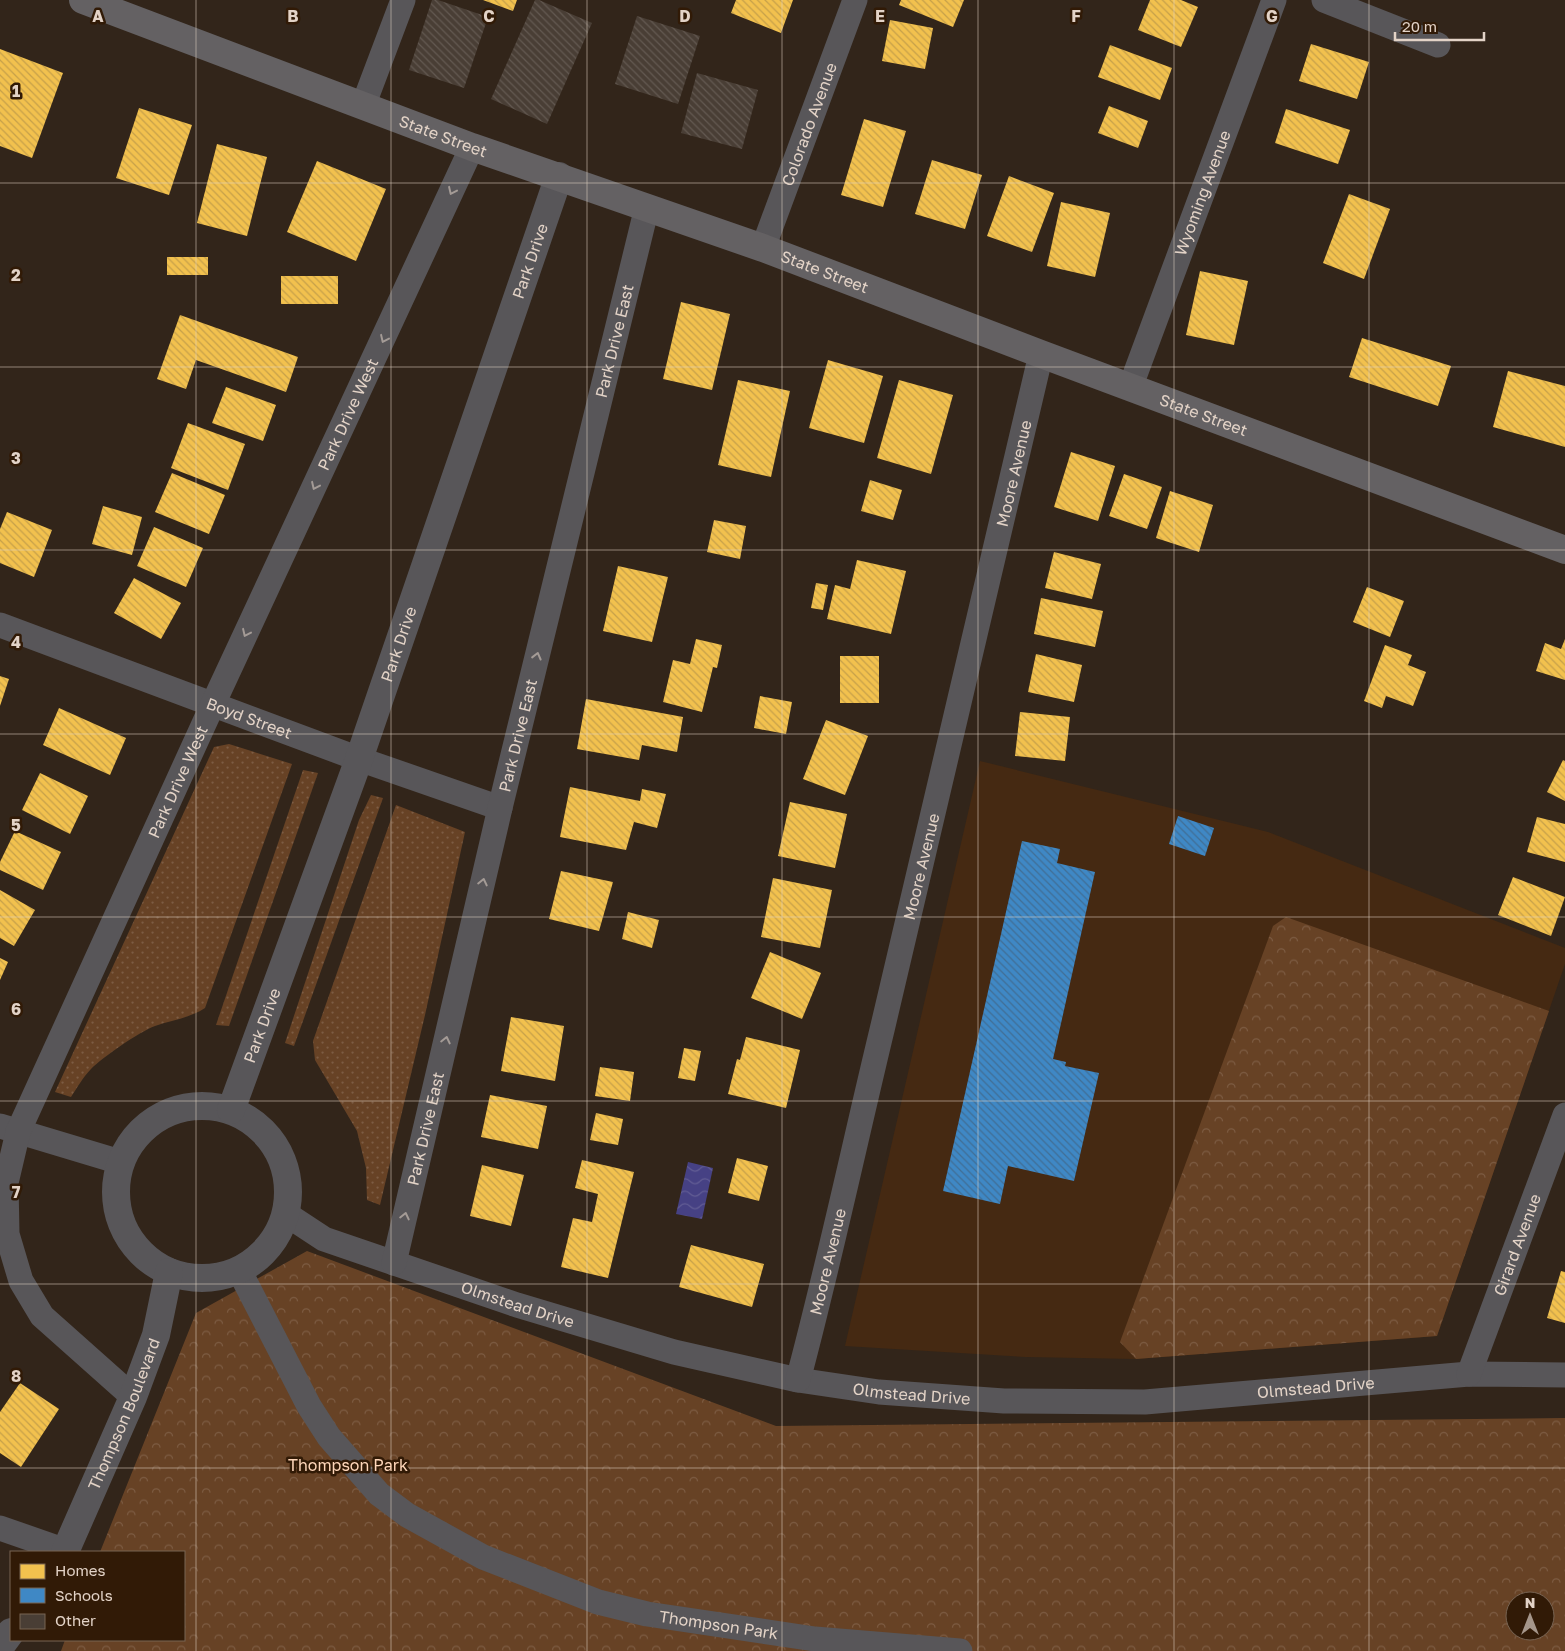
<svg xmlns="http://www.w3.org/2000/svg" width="1565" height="1651" viewBox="0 0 1565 1651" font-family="'Golos Text',sans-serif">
	<defs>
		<pattern id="grass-dots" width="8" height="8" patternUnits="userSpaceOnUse" patternTransform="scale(1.25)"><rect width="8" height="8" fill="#674225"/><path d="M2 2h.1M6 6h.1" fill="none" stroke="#7d5c43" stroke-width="1.8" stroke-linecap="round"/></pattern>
		<pattern id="park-crowns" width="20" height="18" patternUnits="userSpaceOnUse" patternTransform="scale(1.25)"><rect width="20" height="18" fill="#674225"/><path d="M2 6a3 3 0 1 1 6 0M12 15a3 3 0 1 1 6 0" fill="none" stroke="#7d5c43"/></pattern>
		<pattern id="water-waves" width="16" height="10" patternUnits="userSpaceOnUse" patternTransform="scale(1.25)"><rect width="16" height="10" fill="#464184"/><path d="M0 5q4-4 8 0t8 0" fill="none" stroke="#615c94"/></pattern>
		<pattern id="homes-back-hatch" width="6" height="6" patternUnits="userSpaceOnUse" patternTransform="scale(1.25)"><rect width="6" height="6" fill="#f2c14e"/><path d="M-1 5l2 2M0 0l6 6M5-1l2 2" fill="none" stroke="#c6a04a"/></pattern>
		<pattern id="schools-back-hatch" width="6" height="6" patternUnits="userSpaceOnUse" patternTransform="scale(1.25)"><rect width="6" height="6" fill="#3f88c5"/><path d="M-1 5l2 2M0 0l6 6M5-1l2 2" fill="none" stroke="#416e95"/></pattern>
		<pattern id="building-back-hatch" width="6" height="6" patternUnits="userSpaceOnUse" patternTransform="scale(1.25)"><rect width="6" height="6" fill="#493e35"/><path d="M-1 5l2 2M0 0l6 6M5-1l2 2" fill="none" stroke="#635951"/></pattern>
	</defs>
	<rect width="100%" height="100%" fill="#32251a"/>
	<path fill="#452912" d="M 980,761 L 1268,832 L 1565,948 L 1565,964 L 1437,1336 L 1136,1359 L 1026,1357 L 845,1346 Z"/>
	<g fill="url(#grass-dots)">
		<path d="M 229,744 L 292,764 L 205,1008 C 190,1018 172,1020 155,1026 C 139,1032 103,1057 91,1069 C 83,1077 77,1088 71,1097 L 55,1092 L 214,747 Z"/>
		<path d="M 303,770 L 318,773 L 229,1026 L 216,1025 Z"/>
		<path d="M 371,795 L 383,798 L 294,1046 L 285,1043 L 359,820 Z"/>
		<path d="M 396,805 L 465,832 L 425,1015 L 380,1205 L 367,1200 L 366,1168 L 357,1131 L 315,1060 L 313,1041 Z"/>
	</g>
	<g fill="url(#park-crowns)" fill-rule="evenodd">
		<path d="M 1286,917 L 1549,1011 L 1437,1336 L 1136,1359 L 1120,1342 L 1273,926 Z"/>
		<path d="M 307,1251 L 776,1426 L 1565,1418 L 1565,1651 L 61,1651 L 65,1640 L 184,1640 L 184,1552 L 100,1552 L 196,1313 ZM 1515,1601 L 1545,1601 L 1545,1631 L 1515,1631 Z"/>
	</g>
	<path fill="url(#water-waves)" d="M 688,1162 L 713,1168 L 702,1219 L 676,1214 Z"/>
	<g fill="url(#homes-back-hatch)">
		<path d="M 483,0 L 517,0 L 513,11 Z"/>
		<path d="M 736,0 L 793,0 L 781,33 L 731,13 Z"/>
		<path d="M 901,0 L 964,0 L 953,27 L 899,5 Z"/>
		<path d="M 1150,0 L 1181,0 L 1198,7 L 1181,47 L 1138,30 Z"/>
		<path d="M 890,20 L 933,28 L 925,69 L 882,61 Z"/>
		<path d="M 1311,44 L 1369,62 L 1357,99 L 1299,81 Z"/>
		<path d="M 1110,45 L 1172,68 L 1160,100 L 1098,77 Z"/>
		<path d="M 0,49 L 63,73 L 32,158 L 0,146 Z"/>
		<path d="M 1109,106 L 1148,121 L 1138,148 L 1098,133 Z"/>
		<path d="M 139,108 L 192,125 L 169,195 L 116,178 Z"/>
		<path d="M 1286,109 L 1350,130 L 1338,164 L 1275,143 Z"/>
		<path d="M 864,119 L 906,131 L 883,207 L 841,195 Z"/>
		<path d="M 217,144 L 267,157 L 247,236 L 197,223 Z"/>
		<path d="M 932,160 L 982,175 L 965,229 L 915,214 Z"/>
		<path d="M 317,161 L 386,189 L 356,261 L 287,232 Z"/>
		<path d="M 1009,176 L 1054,193 L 1032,252 L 987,236 Z"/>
		<path d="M 1349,194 L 1390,209 L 1364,279 L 1323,263 Z"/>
		<path d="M 1061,202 L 1110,213 L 1095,277 L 1047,266 Z"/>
		<rect x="167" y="257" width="41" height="18"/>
		<path d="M 1200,271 L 1248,281 L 1234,345 L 1186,335 Z"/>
		<rect x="281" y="276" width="57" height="28"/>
		<path d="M 681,302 L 730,314 L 712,390 L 663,379 Z"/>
		<path d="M 180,315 L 298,357 L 286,392 L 196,360 L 186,389 L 157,379 Z"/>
		<path d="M 1362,338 L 1451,366 L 1438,406 L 1349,377 Z"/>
		<path d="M 828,360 L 883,376 L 864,443 L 809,428 Z"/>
		<path d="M 1508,371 L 1565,386 L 1565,447 L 1493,427 Z"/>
		<path d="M 738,380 L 790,391 L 771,477 L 718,465 Z"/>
		<path d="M 899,380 L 953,395 L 931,474 L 877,458 Z"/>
		<path d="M 226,387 L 276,405 L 263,441 L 212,423 Z"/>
		<path d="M 188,423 L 245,444 L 228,490 L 171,468 Z"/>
		<path d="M 1071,452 L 1115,466 L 1098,521 L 1054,507 Z"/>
		<path d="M 172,473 L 225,495 L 209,534 L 155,512 Z"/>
		<path d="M 1124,474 L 1162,487 L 1147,529 L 1109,516 Z"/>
		<path d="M 870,480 L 902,490 L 893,520 L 861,511 Z"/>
		<path d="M 1170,491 L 1213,505 L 1199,552 L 1156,538 Z"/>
		<path d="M 103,506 L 142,517 L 132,555 L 92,544 Z"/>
		<path d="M 7,512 L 52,530 L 34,577 L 0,563 L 0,529 Z"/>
		<path d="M 714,520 L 746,526 L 740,559 L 707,552 Z"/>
		<path d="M 154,527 L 203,548 L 186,587 L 137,566 Z"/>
		<path d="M 1054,552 L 1101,564 L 1092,599 L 1045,588 Z"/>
		<path d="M 857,560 L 906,571 L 891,634 L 827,619 L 835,585 L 850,589 Z"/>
		<path d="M 618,566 L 668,577 L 652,642 L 603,631 Z"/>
		<path d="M 134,578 L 181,603 L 161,639 L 114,613 Z"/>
		<path d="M 816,583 L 828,585 L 823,610 L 811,608 Z"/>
		<path d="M 1367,587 L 1404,601 L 1390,637 L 1353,622 Z"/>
		<path d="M 1041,598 L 1103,611 L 1095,647 L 1034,634 Z"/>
		<path d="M 696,639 L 722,645 L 717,668 L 713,667 L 702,712 L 663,702 L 673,660 L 690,664 Z"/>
		<path d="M 1565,639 L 1565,680 L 1536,671 L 1545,643 L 1561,649 Z"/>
		<path d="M 1385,645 L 1412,655 L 1408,665 L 1426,672 L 1413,706 L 1386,696 L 1382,708 L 1364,701 Z"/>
		<path d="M 1036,654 L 1082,665 L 1074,702 L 1028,692 Z"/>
		<rect x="840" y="656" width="39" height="47"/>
		<path d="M 0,676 L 9,679 L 0,706 Z"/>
		<path d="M 760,696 L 792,702 L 786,734 L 754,728 Z"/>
		<path d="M 586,699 L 683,717 L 677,752 L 642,745 L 639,760 L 577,749 Z"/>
		<path d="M 59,708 L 126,738 L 110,775 L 43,745 Z"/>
		<path d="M 1020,712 L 1070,717 L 1065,761 L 1015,756 Z"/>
		<path d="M 826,720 L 868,736 L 845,795 L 803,779 Z"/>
		<path d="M 1563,760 L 1565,761 L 1565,801 L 1547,792 Z"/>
		<path d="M 40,773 L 88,796 L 70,834 L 22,810 Z"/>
		<path d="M 570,787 L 640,801 L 642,789 L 666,794 L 657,828 L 634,822 L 626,850 L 560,837 Z"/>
		<path d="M 790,802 L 847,814 L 835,868 L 778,856 Z"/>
		<path d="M 1537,817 L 1565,824 L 1565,862 L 1527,852 Z"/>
		<path d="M 15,831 L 61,852 L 43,890 L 0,870 L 0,862 Z"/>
		<path d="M 561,871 L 613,882 L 599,931 L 549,919 Z"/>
		<path d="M 1513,877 L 1565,897 L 1551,936 L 1498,915 Z"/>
		<path d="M 773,878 L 832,890 L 820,948 L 761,937 Z"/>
		<path d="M 0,890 L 35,910 L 14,946 L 0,938 Z"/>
		<path d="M 628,912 L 659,920 L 652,948 L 622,939 Z"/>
		<path d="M 770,952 L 821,973 L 802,1019 L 751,998 Z"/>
		<path d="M 0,958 L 8,962 L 0,980 Z"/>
		<path d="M 511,1017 L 564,1026 L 555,1081 L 501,1071 Z"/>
		<path d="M 746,1037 L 800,1050 L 786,1108 L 728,1094 L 737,1059 L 740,1060 Z"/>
		<path d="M 684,1048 L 701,1051 L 695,1081 L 678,1078 Z"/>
		<path d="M 600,1067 L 634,1072 L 630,1101 L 595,1096 Z"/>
		<path d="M 490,1095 L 547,1106 L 538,1149 L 481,1137 Z"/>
		<path d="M 596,1113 L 623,1119 L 618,1145 L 590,1140 Z"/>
		<path d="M 737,1158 L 768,1166 L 759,1201 L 728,1193 Z"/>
		<path d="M 582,1160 L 634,1172 L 608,1278 L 561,1267 L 573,1218 L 592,1222 L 598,1194 L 575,1188 Z"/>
		<path d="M 482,1165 L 524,1175 L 511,1226 L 470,1216 Z"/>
		<path d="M 691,1245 L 764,1264 L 752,1307 L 679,1287 Z"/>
		<path d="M 1561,1271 L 1565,1272 L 1565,1323 L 1547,1318 Z"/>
		<path d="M 20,1383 L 59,1409 L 21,1467 L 0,1453 L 0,1412 Z"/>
	</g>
	<g fill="url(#schools-back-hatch)">
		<path d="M 1178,816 L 1214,828 L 1205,856 L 1169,844 Z"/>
		<path d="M 1022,841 L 1060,849 L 1057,863 L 1095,872 L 1053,1059 L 1066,1062 L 1065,1066 L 1099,1073 L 1074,1181 L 1008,1166 L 1000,1204 L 943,1191 Z"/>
	</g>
	<g fill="url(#building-back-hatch)">
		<path d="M 432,0 L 438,0 L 488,17 L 464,88 L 409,70 Z"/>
		<path d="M 535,0 L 539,0 L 592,23 L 547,124 L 491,99 Z"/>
		<path d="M 637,16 L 700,36 L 678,104 L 615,84 Z"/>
		<path d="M 697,73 L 758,90 L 742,149 L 681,133 Z"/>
	</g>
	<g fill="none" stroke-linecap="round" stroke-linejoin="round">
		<g stroke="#585659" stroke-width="25">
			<path d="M 1324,0 L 1438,45"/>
			<path d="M 363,106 L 403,0"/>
			<path id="s1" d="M 763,248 L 855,0"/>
			<path id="s2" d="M 1130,388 L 1274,0"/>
			<path id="s3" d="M 0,625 L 359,759 L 500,808"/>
			<path d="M 0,1126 L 120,1162"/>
			<path id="s4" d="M 286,1214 L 324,1239 L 517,1305 L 674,1352 L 798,1380 L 879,1392 L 1004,1401 L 1145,1402 L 1469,1374 L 1565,1375"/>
			<path id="s5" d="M 394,1263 L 500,808 L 647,207"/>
			<path id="s6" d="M 239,1270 L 309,1406 L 329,1437 L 379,1494 L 407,1515 L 483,1557 L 598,1602 L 647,1614 L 815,1639 L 960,1651"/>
			<path id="s7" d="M 1469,1374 L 1565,1115"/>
			<path id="s8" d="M 798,1380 C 829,1264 854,1146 882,1030 C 936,805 990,580 1041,354"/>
			<path id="s9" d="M 133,1397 L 42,1316 L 21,1281 L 7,1234 L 6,1183 L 18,1132 L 213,704 L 472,147"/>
			<path d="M 0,1528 L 66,1551"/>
		</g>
		<g stroke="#585659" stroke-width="28">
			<circle cx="202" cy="1192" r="86"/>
			<path id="s10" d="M 231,1110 L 359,759 L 559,176"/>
			<path id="s11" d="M 65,1552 L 133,1397 L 156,1335 L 169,1272"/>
			<path d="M 0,1647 L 11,1632"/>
		</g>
		<path stroke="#646163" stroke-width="28" id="s12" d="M 83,0 L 472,147 L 763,248 L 1041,354 L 1565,550"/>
	</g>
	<defs><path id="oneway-chevron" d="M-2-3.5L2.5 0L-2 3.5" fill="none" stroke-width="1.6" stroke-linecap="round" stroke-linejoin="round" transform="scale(1.25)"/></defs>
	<g stroke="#a49b96">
		<use href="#oneway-chevron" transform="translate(452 191) rotate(115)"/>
		<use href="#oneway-chevron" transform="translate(384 339) rotate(115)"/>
		<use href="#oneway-chevron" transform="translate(315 486) rotate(115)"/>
		<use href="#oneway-chevron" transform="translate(246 633) rotate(115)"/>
		<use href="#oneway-chevron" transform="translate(537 656) rotate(-76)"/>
		<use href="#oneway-chevron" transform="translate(483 882) rotate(-77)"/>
		<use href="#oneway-chevron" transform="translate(446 1040) rotate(-77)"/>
		<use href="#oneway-chevron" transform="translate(405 1216) rotate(-77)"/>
	</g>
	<path fill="none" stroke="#e3d3c7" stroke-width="1" stroke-opacity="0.55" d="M 196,0 L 196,1651M 391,0 L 391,1651M 587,0 L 587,1651M 782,0 L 782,1651M 978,0 L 978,1651M 1174,0 L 1174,1651M 1369,0 L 1369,1651M 0,183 L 1565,183M 0,367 L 1565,367M 0,550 L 1565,550M 0,734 L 1565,734M 0,917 L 1565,917M 0,1101 L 1565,1101M 0,1284 L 1565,1284M 0,1468 L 1565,1468"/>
	<g text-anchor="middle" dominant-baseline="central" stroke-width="5" stroke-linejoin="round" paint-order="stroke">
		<g font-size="16" fill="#e3d3c7" stroke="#311a06">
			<text stroke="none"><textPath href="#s1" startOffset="132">Colorado Avenue</textPath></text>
			<text stroke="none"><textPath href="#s12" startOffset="385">State Street</textPath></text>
			<text stroke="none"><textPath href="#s2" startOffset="208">Wyoming Avenue</textPath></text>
			<text stroke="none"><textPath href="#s10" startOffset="900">Park Drive</textPath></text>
			<text stroke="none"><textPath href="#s12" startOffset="790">State Street</textPath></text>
			<text stroke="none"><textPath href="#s5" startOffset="948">Park Drive East</textPath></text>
			<text stroke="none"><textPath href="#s9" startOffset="1105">Park Drive West</textPath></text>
			<text stroke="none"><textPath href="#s12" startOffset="1195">State Street</textPath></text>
			<text stroke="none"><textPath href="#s8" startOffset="932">Moore Avenue</textPath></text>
			<text stroke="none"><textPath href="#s10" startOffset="495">Park Drive</textPath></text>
			<text stroke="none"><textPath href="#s3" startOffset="266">Boyd Street</textPath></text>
			<text stroke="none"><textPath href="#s5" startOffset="542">Park Drive East</textPath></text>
			<text stroke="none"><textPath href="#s9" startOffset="700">Park Drive West</textPath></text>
			<text stroke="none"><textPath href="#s8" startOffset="528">Moore Avenue</textPath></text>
			<text stroke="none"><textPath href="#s10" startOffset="90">Park Drive</textPath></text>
			<text stroke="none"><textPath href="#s5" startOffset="138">Park Drive East</textPath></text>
			<text stroke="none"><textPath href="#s7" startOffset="138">Girard Avenue</textPath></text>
			<text stroke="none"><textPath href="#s8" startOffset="122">Moore Avenue</textPath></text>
			<text stroke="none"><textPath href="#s4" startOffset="250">Olmstead Drive</textPath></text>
			<text stroke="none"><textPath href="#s4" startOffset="1060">Olmstead Drive</textPath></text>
			<text stroke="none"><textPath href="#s4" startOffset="655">Olmstead Drive</textPath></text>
			<text stroke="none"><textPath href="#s11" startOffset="150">Thompson Boulevard</textPath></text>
			<text stroke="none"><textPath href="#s6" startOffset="634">Thompson Park</textPath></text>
		</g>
		<g font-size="16" fill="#fed6b9" stroke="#311a06">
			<text x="348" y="1465">Thompson Park</text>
		</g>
	</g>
	<g font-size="16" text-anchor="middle" font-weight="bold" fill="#e3d3c7" stroke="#311a06" stroke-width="5" stroke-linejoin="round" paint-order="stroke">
		<text x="98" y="22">A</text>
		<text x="293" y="22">B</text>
		<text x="489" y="22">C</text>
		<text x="685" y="22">D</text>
		<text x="880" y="22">E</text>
		<text x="1076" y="22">F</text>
		<text x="1272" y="22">G</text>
		<text x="16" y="97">1</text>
		<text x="16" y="281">2</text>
		<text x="16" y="464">3</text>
		<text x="16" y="648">4</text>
		<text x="16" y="831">5</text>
		<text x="16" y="1015">6</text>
		<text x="16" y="1198">7</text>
		<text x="16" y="1382">8</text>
	</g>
	<rect x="10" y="1551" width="175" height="90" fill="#311a06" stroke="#786453"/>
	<rect x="20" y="1564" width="25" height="15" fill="#f2c14e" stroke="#786453"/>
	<text x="55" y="1576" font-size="15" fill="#e3d3c7">Homes</text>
	<rect x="20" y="1588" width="25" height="15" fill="#3f88c5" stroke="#786453"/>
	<text x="55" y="1601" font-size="15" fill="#e3d3c7">Schools</text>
	<rect x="20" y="1614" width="25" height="15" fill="#493e35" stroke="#786453"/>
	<text x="55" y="1626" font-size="15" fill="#e3d3c7">Other</text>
	<g transform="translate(1530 1616)"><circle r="24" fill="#311a06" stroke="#786453"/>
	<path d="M0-4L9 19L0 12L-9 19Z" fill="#a5968a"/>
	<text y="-8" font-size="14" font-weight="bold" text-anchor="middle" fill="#e3d3c7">N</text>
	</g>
	<path d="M1395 32v8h89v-8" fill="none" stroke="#e3d3c7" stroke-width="2.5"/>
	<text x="1402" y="32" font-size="15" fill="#e3d3c7" stroke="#311a06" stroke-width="4" paint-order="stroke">20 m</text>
</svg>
